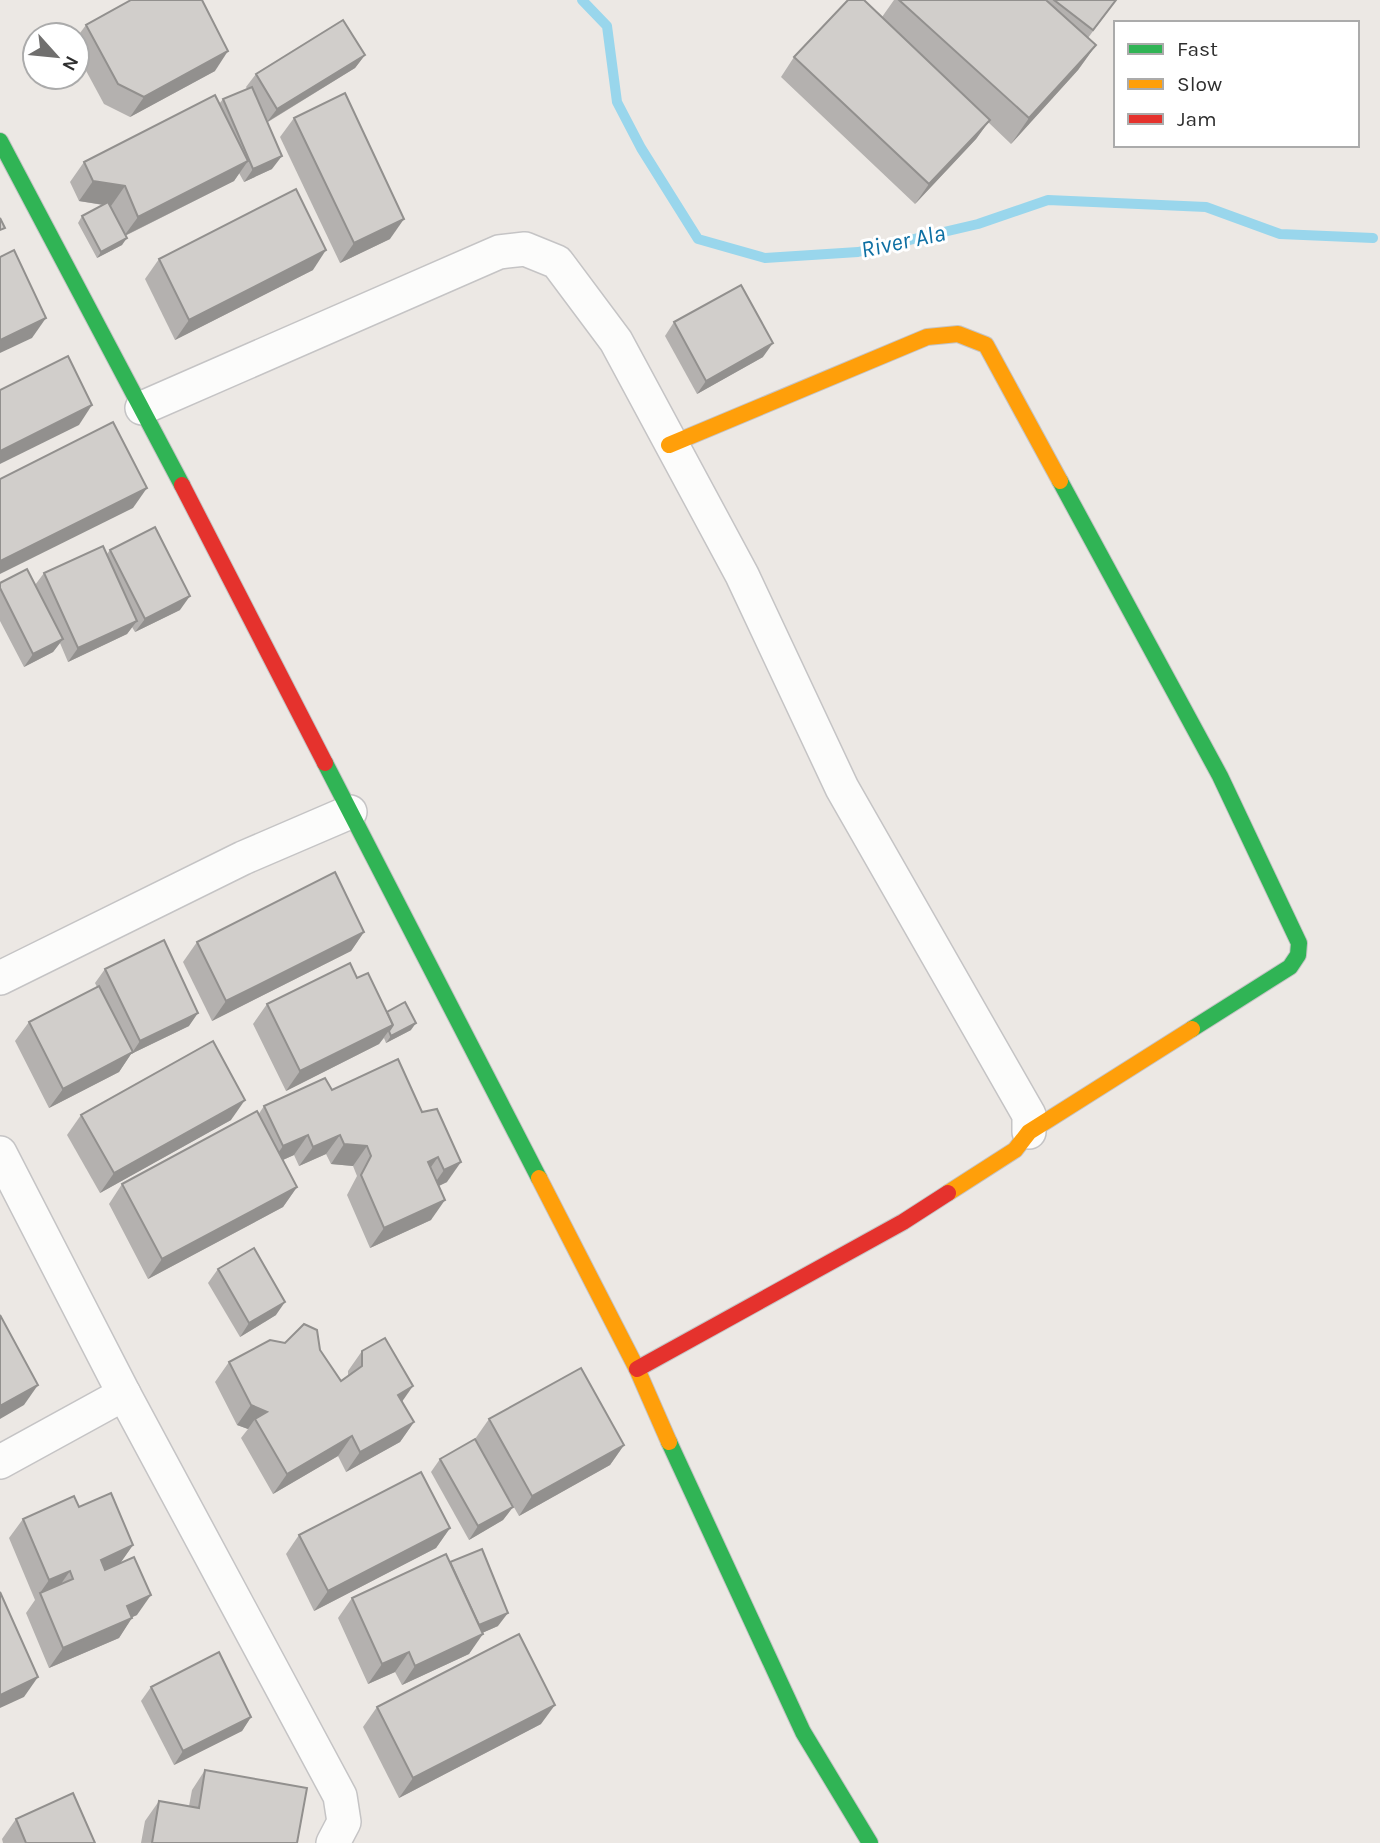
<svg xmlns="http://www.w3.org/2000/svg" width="1380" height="1843" viewBox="0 0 1380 1843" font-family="Karla,sans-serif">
	<rect width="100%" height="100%" fill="#ece8e4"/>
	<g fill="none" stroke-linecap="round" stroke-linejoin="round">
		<path stroke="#99d6ec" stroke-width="10" d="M 582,0 L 607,26 L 617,102 L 641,148 L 698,239 L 765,258 L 858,252 L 978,224 L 1048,200 L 1206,207 L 1280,234 L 1373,238"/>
		<defs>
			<g id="street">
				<path d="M 142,408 L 499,252 L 525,249 L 557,262 L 616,341 L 742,575 L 842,788 L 1029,1115 L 1029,1132"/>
				<path d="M 0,978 L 243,858 L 350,812"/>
				<path d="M 0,1153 L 124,1394 L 340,1796 L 344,1822 L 333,1843"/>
				<path d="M 0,1462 L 124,1394"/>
			</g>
			<g id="fast">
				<path d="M 0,141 L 182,485"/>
				<path d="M 1060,481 L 1220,776 L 1299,943 L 1298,955 L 1290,967 L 1192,1029"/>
				<path d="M 325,763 L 539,1178"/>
				<path d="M 669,1442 L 803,1732 L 870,1843"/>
			</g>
			<g id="slow">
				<path d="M 669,445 L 927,337 L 958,334 L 986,345 L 1060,481"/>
				<path d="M 539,1178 L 637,1369 L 669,1442"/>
				<path d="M 948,1193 L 1015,1150 L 1029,1132 L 1192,1029"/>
			</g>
			<g id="jam">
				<path d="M 182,485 L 325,763"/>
				<path d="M 637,1369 L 903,1222 L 948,1193"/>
			</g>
		</defs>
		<use href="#street" stroke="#c5c4c5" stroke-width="36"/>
		<use href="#fast" stroke="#c5c4c5" stroke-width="18"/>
		<use href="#slow" stroke="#c5c4c5" stroke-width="18"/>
		<use href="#jam" stroke="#c5c4c5" stroke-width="18"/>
		<use href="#street" stroke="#fcfcfb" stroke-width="33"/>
		<use href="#fast" stroke="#30b455" stroke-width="16"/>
		<use href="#slow" stroke="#ff9f0a" stroke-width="16"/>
		<use href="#jam" stroke="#e5322d" stroke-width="16"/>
	</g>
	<g fill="#b4b1af">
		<path d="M 894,0 L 1116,0 L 1088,38 L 1096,45 L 1078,70 L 1011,144 L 988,122 L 976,139 L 915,204 L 781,77 L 794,57 L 882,17 Z"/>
		<path d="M 86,25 L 215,71 L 130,117 L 104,104 L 77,54 L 77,37 Z"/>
		<path d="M 365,55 L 355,68 L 268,122 L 272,169 L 244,182 L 239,173 L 234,181 L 125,236 L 122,245 L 97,258 L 78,223 L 82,216 L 103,205 L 79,201 L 70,182 L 84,162 L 219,104 L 223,99 L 247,89 L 246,87 L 256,74 Z"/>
		<path d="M 294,118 L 390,239 L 340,263 L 280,137 Z"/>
		<path d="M 159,259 L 313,270 L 175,340 L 145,279 Z"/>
		<path d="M 674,322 L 763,357 L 697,394 L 665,336 Z"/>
		<path d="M 110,550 L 180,610 L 135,632 L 132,627 L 127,634 L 68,662 L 60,643 L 53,652 L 24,667 L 0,621 L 0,583 L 35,585 L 44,573 L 107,554 Z"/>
		<path d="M 364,932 L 351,951 L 212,1021 L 183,962 L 197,942 Z"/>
		<path d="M 105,969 L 189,1026 L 131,1054 L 119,1072 L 49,1108 L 15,1041 L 29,1022 L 97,987 L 95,983 Z"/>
		<path d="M 357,978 L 387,1012 L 411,1030 L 386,1043 L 384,1038 L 379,1044 L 286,1091 L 253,1024 L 267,1004 Z"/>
		<path d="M 332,1090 L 422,1112 L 437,1109 L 447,1182 L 439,1186 L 431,1220 L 370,1248 L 347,1195 L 357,1176 L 353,1166 L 331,1164 L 326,1154 L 299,1166 L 294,1155 L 283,1160 L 297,1187 L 283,1207 L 148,1279 L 109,1204 L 122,1184 L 258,1115 L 264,1106 Z"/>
		<path d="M 81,1115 L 231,1120 L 100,1193 L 67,1135 Z"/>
		<path d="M 218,1269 L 276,1315 L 240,1337 L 208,1283 Z"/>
		<path d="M 320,1350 L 341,1381 L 348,1376 L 348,1371 L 362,1351 L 402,1402 L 414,1422 L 400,1442 L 346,1472 L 338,1456 L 273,1494 L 241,1438 L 248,1429 L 237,1425 L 215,1382 L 229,1362 Z"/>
		<path d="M 489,1419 L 624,1445 L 610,1465 L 519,1516 L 475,1439 Z"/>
		<path d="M 440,1459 L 513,1507 L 503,1520 L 469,1540 L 431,1472 Z"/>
		<path d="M 79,1507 L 133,1545 L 120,1563 L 137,1615 L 132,1617 L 119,1638 L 49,1668 L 26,1613 L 35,1600 L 9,1538 L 23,1519 Z"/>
		<path d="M 450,1528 L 436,1548 L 314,1611 L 286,1554 L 299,1535 Z"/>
		<path d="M 450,1562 L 498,1626 L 482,1633 L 469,1654 L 402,1685 L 395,1672 L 368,1684 L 338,1618 L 352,1598 Z"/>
		<path d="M 151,1687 L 251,1717 L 242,1731 L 174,1765 L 141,1701 Z"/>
		<path d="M 377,1707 L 541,1724 L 399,1798 L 363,1727 Z"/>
		<path d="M 205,1770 L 297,1843 L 141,1843 L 145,1821 L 159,1801 L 189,1806 L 192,1790 Z"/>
		<path d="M 16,1819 L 95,1843 L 3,1843 L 2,1839 Z"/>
	</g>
	<g fill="#92908e">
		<path d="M 1096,45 L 1078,70 L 1011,144 L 1029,118 Z"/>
		<path d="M 228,51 L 215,71 L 130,117 L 144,97 Z"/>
		<path d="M 365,55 L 355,68 L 267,122 L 277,109 Z"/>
		<path d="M 990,120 L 976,139 L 915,204 L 929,184 Z"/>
		<path d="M 282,156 L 272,169 L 244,182 L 253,169 Z"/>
		<path d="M 248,161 L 234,181 L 124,236 L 138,217 Z"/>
		<path d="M 93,181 L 125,186 L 111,206 L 79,201 Z"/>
		<path d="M 404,219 L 390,239 L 340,263 L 354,243 Z"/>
		<path d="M 127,238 L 122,245 L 97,258 L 101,252 Z"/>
		<path d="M 326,250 L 313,270 L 175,340 L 189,320 Z"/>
		<path d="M 46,318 L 32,338 L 0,353 L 0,340 Z"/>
		<path d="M 773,343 L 763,357 L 697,394 L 706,381 Z"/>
		<path d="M 92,405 L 79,425 L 0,464 L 0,451 Z"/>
		<path d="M 147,488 L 133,508 L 0,574 L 0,561 Z"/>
		<path d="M 190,596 L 180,610 L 135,632 L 145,619 Z"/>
		<path d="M 137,621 L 127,634 L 68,662 L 78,648 Z"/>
		<path d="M 63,639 L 53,652 L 24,667 L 33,654 Z"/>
		<path d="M 364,932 L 351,951 L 212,1021 L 226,1001 Z"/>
		<path d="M 198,1013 L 189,1026 L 131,1054 L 119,1072 L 49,1108 L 63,1089 L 132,1053 L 140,1041 Z"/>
		<path d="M 416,1023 L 411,1030 L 386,1043 L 391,1036 Z"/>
		<path d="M 393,1025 L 379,1044 L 286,1091 L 300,1071 Z"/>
		<path d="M 245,1100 L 231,1120 L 100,1193 L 114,1173 Z"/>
		<path d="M 308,1135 L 294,1155 L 269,1166 L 283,1146 Z"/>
		<path d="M 340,1135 L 326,1154 L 299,1166 L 313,1147 Z"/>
		<path d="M 344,1144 L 367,1146 L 353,1166 L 331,1164 Z"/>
		<path d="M 438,1157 L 424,1177 L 428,1162 Z"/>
		<path d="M 461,1162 L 447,1182 L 430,1190 L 444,1170 Z"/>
		<path d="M 297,1187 L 283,1207 L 148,1279 L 162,1259 Z"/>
		<path d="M 445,1200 L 431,1220 L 370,1248 L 384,1228 Z"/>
		<path d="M 285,1302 L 276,1315 L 240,1337 L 249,1323 Z"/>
		<path d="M 38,1385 L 24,1405 L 0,1419 L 0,1406 Z"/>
		<path d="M 413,1386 L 399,1406 L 398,1395 Z"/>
		<path d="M 251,1405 L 267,1412 L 255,1419 L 248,1429 L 237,1425 Z"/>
		<path d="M 414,1422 L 400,1442 L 346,1472 L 360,1452 Z"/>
		<path d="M 352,1436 L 338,1456 L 273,1494 L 287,1474 Z"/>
		<path d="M 624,1445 L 610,1465 L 519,1516 L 532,1496 Z"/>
		<path d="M 513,1507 L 503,1520 L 469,1540 L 478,1526 Z"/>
		<path d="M 450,1528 L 436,1548 L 314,1611 L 328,1591 Z"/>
		<path d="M 133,1545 L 119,1565 L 87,1579 L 101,1560 Z"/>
		<path d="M 70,1571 L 56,1591 L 40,1593 L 49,1580 Z"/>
		<path d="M 151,1595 L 137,1615 L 113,1626 L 127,1606 Z"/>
		<path d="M 508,1613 L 498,1626 L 466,1640 L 475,1626 Z"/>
		<path d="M 132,1618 L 119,1638 L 49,1668 L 63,1648 Z"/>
		<path d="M 483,1634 L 469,1654 L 402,1685 L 415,1666 Z"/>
		<path d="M 409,1652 L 395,1672 L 368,1684 L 382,1664 Z"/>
		<path d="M 38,1677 L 24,1697 L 0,1708 L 0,1695 Z"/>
		<path d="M 555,1705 L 541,1724 L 399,1798 L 413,1778 Z"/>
		<path d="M 251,1717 L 242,1731 L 174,1765 L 183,1751 Z"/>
	</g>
	<g fill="#d1cecb" stroke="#92908e" stroke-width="2">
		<path d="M 131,0 L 202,0 L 228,51 L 144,97 L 118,84 L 86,25 Z"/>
		<path d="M 848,0 L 864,0 L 990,120 L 929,184 L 794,57 Z"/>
		<path d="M 899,0 L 1046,0 L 1096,45 L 1029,118 Z"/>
		<path d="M 1054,0 L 1116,0 L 1093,30 Z"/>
		<path d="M 343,20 L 365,55 L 277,109 L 256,74 Z"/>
		<path d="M 252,87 L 282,156 L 253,169 L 223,99 Z"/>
		<path d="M 345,93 L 404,219 L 354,243 L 294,118 Z"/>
		<path d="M 215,95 L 248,161 L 138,217 L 125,186 L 93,181 L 84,162 Z"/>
		<path d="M 296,189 L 326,250 L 189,320 L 159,259 Z"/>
		<path d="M 108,202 L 127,238 L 101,252 L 82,216 Z"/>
		<path d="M 0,218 L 5,228 L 0,230 Z"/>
		<path d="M 14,250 L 46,318 L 0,340 L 0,257 Z"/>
		<path d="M 741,285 L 773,343 L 706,381 L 674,322 Z"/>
		<path d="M 68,356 L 92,405 L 0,451 L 0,390 Z"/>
		<path d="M 113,422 L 147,488 L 0,561 L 0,479 Z"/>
		<path d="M 155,527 L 190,596 L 145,619 L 110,550 Z"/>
		<path d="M 103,546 L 137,621 L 78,648 L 44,573 Z"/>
		<path d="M 27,569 L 63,639 L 33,654 L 0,588 L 0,583 Z"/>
		<path d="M 335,872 L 364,932 L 226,1001 L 197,942 Z"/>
		<path d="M 164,940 L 198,1013 L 140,1041 L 105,969 Z"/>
		<path d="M 350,963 L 357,978 L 368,973 L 393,1025 L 300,1071 L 267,1004 Z"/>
		<path d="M 99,986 L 133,1052 L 63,1089 L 29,1022 Z"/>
		<path d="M 405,1002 L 416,1023 L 391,1036 L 389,1031 L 393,1025 L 387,1012 Z"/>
		<path d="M 213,1041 L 245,1100 L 114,1173 L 81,1115 Z"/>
		<path d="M 398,1059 L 422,1112 L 437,1109 L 461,1162 L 444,1170 L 438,1157 L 428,1162 L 445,1200 L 384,1228 L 361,1175 L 371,1156 L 367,1146 L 344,1144 L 340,1135 L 313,1147 L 308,1135 L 283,1146 L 264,1106 L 325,1078 L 332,1090 Z"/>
		<path d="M 257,1111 L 297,1187 L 162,1259 L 122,1184 Z"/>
		<path d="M 254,1248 L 285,1302 L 249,1323 L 218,1269 Z"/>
		<path d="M 0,1315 L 38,1385 L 0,1406 Z"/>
		<path d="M 304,1324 L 317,1330 L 320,1350 L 341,1381 L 362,1366 L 362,1351 L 385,1338 L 413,1386 L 398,1395 L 414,1422 L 360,1452 L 352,1436 L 287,1474 L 255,1419 L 267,1412 L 251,1405 L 229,1362 L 270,1340 L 285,1343 Z"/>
		<path d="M 581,1368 L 624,1445 L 532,1496 L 489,1419 Z"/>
		<path d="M 475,1439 L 513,1507 L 478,1526 L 440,1459 Z"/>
		<path d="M 421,1472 L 450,1528 L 328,1591 L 299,1535 Z"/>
		<path d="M 111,1493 L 133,1545 L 101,1560 L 105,1570 L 134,1557 L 151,1595 L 127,1606 L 132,1618 L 63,1648 L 40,1593 L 73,1579 L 70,1571 L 49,1580 L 23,1519 L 74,1496 L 79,1507 Z"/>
		<path d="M 482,1549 L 508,1613 L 479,1625 L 450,1562 Z"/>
		<path d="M 446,1554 L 483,1634 L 415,1666 L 409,1652 L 382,1664 L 352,1598 Z"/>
		<path d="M 0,1592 L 38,1677 L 0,1695 Z"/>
		<path d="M 519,1634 L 555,1705 L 413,1778 L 377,1707 Z"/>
		<path d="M 219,1652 L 251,1717 L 183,1751 L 151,1687 Z"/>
		<path d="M 205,1770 L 307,1788 L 297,1843 L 152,1843 L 159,1801 L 199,1808 Z"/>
		<path d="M 73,1793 L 95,1843 L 26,1843 L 16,1819 Z"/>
	</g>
	<g text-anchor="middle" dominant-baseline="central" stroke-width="6" stroke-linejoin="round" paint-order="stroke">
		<g font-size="24" font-style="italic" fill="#0d6fa3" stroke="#fff">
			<text transform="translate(903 241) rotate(-12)">River Ala</text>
		</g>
	</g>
	<rect x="1114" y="21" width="245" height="126" fill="#ffffff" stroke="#ababab" stroke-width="2"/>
	<rect x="1128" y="44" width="35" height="10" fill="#30b455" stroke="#ababab" stroke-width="2"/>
	<text x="1177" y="56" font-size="21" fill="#2e2e2e">Fast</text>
	<rect x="1128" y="79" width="35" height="10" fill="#ff9f0a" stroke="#ababab" stroke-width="2"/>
	<text x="1177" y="91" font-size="21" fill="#2e2e2e">Slow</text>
	<rect x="1128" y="114" width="35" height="10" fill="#e5322d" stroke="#ababab" stroke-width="2"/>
	<text x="1177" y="126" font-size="21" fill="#2e2e2e">Jam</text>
	<g transform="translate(56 56) rotate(117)"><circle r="33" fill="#ffffff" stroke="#ababab" stroke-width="2"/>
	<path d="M0-5L12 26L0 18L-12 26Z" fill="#706f6e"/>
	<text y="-10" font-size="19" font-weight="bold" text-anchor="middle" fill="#2e2e2e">N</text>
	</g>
</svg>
